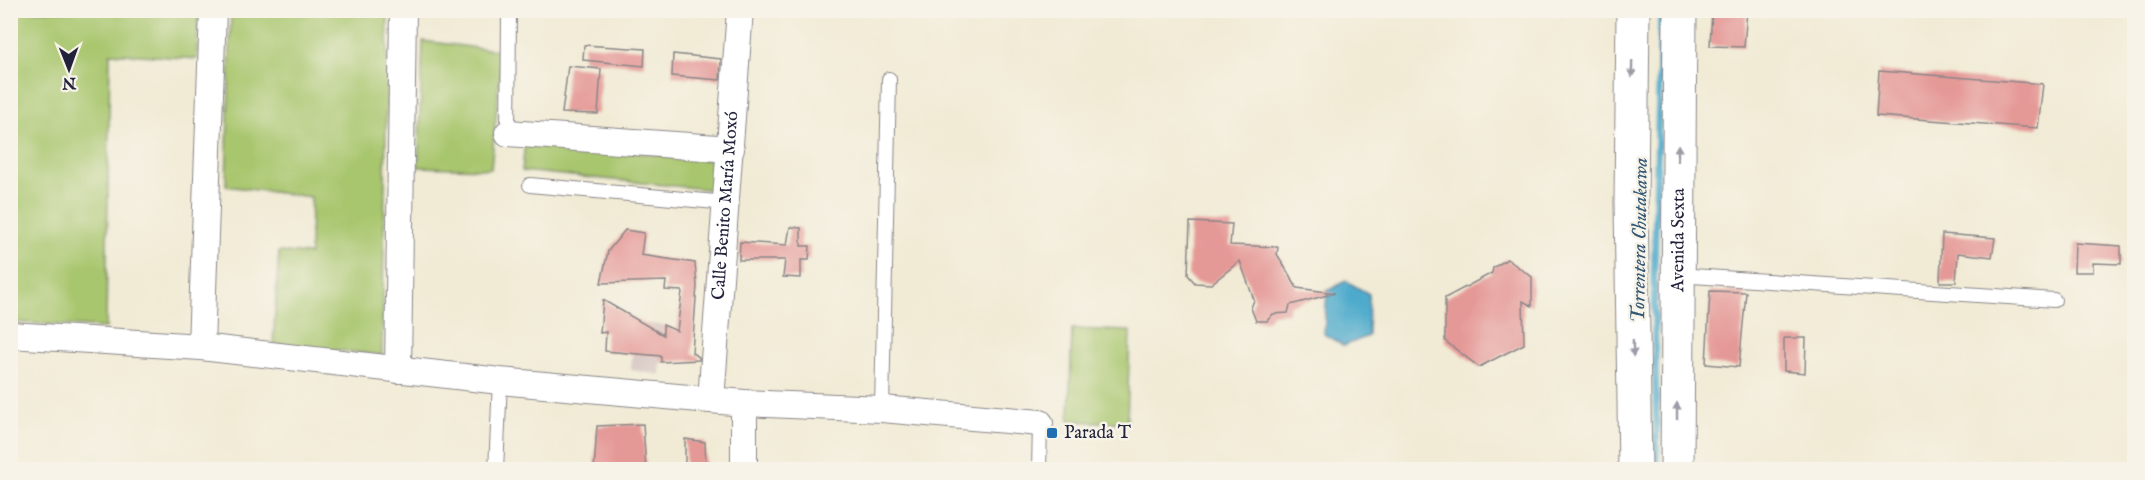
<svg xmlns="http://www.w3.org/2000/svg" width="2145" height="480" viewBox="0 0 2145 480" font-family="'IM FELL English',serif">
	<rect width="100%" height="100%" fill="#f7f3e8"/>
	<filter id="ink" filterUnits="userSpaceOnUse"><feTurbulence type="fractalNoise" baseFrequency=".0167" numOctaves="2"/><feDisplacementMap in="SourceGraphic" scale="12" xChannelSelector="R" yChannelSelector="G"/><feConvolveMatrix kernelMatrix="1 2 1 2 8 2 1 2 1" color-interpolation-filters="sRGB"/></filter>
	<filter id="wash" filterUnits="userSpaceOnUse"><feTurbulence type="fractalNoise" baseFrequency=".008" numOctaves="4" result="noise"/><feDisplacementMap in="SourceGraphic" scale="24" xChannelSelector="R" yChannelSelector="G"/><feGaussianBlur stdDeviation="1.35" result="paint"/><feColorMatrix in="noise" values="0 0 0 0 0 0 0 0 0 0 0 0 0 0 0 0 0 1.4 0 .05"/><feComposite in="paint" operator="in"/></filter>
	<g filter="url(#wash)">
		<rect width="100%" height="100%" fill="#f1ebd5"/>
		<path fill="#d1bfbd" d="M 635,323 L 663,325 L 660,375 L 631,370 Z"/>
		<g fill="#a8c66d" stroke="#657454" stroke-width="1.5">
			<path d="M 10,11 L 198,11 L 197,59 L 110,53 L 106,328 L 11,322 Z"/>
			<path d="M 231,11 L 388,11 L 382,355 L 273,344 L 279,252 L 310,254 L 311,197 L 226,186 Z"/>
			<path d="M 423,41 L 502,51 L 491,169 L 418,167 Z"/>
			<path d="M 525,142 L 718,161 L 715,190 L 522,171 Z"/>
			<path d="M 1072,329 L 1130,331 L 1127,423 L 1069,421 Z"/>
		</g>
		<path fill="#4eaacc" stroke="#386684" stroke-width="1.5" d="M 1346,281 L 1369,294 L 1368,336 L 1344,346 L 1324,334 L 1327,291 Z"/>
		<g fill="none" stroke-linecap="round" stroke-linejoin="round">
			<path stroke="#4eaacc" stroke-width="7" d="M 1657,470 L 1654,278 L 1661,10"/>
		</g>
		<g id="blocks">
			<g fill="#e59997">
				<path d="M 1712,10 L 1747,10 L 1744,47 L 1710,46 Z"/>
				<path d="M 584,45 L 645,49 L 644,66 L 583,60 Z"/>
				<path d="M 673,54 L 721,59 L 720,80 L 672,76 Z"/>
				<path d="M 568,66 L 601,69 L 598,114 L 562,113 Z"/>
				<path d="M 1879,71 L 2043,84 L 2038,128 L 1876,116 Z"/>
				<path d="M 1190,222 L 1232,224 L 1230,245 L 1278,247 L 1277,254 L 1297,288 L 1335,293 L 1290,305 L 1288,313 L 1273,314 L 1267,321 L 1256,321 L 1251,308 L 1254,300 L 1240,261 L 1211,284 L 1195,283 L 1188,275 Z"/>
				<path d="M 790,227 L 801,228 L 801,246 L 810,246 L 809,260 L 801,260 L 801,278 L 783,277 L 785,260 L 739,260 L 740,242 L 787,245 Z"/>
				<path d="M 625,230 L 644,233 L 641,255 L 695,263 L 697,285 L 692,353 L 699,357 L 699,360 L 661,362 L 661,356 L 605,351 L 606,332 L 600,333 L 603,300 L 663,335 L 663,325 L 677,331 L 682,291 L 665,290 L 666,281 L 601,283 L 608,251 Z"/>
				<path d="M 1942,234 L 1995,238 L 1992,257 L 1958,253 L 1956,282 L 1940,282 Z"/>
				<path d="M 2075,243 L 2121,246 L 2121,264 L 2093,263 L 2093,272 L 2074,272 Z"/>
				<path d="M 1507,259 L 1532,277 L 1532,306 L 1523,301 L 1524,344 L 1479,367 L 1445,341 L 1445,298 L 1492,273 L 1493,268 Z"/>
				<path d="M 1710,291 L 1746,292 L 1739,367 L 1706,364 Z"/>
				<path d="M 1784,338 L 1806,338 L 1805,373 L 1784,371 Z"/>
				<path d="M 643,424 L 646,470 L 594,470 L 597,426 Z"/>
				<path d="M 685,439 L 705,442 L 706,470 L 685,470 Z"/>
			</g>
		</g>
	</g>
	<g filter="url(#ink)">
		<use href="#blocks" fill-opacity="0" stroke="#8a8688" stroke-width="1.5"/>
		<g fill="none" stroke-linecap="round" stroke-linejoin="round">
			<defs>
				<g id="service">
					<path d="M 508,133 L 509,10"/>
					<path d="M 530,185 L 727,203"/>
					<path d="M 1677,275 L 2054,300"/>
					<path d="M 882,409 L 889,79"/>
					<path d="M 496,470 L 500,381"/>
					<path d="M 1039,470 L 1040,423"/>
				</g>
				<g id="minor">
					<path d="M 508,133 L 731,149"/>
					<path d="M 10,335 L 201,347 L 500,381 L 744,403 L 882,409 L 1040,423"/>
					<path d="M 201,347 L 213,10"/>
					<path d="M 398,370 L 403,10"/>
					<path id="s1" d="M 711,400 L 740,10"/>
					<path d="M 744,470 L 744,403"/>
				</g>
				<g id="tertiary">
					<path d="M 1633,10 L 1631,203 L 1635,470"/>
					<path id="s2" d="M 1677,470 L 1680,10"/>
				</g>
			</defs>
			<use href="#service" stroke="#8a8688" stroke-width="16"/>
			<use href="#minor" stroke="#8a8688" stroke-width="28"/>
			<use href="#tertiary" stroke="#8a8688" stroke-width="35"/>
			<use href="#service" stroke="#fff" stroke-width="14"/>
			<use href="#minor" stroke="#fff" stroke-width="26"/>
			<use href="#tertiary" stroke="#fff" stroke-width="33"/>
		</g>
		<defs><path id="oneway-solid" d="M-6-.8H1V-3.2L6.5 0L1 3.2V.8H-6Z" transform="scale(1.5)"/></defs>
		<g fill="#9c9ca7">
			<use href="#oneway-solid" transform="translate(1632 69) rotate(91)"/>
			<use href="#oneway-solid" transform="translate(1678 153) rotate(-89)"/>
			<use href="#oneway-solid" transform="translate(1633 348) rotate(89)"/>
			<use href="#oneway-solid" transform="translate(1677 411) rotate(-90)"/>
		</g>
	</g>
	<rect fill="#1f6fb2" stroke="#f7f3e8" stroke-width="2" x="1046" y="427" width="12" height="12" rx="3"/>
	<g text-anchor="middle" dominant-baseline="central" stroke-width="5" stroke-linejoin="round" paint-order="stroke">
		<g font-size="18" fill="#22223b" stroke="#f7f3e8">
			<text stroke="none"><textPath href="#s1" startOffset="195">Calle Benito María Moxó</textPath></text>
			<text stroke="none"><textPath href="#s2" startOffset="230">Avenida Sexta</textPath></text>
		</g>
		<g font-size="18" fill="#22223b" stroke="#f7f3e8" text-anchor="start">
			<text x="1064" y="433">Parada T</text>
		</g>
		<g font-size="20" font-style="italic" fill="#345875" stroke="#f7f3e8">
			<text transform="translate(1640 240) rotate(-89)">Torrentera Chutakawa</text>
		</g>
	</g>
	<rect width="2145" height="480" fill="none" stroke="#f7f3e8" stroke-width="36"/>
	<g transform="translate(69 69) rotate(179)" stroke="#f7f3e8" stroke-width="4.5" paint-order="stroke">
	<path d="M0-4.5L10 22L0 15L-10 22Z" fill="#22223b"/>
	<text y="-9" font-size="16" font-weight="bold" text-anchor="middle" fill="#22223b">N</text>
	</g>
</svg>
